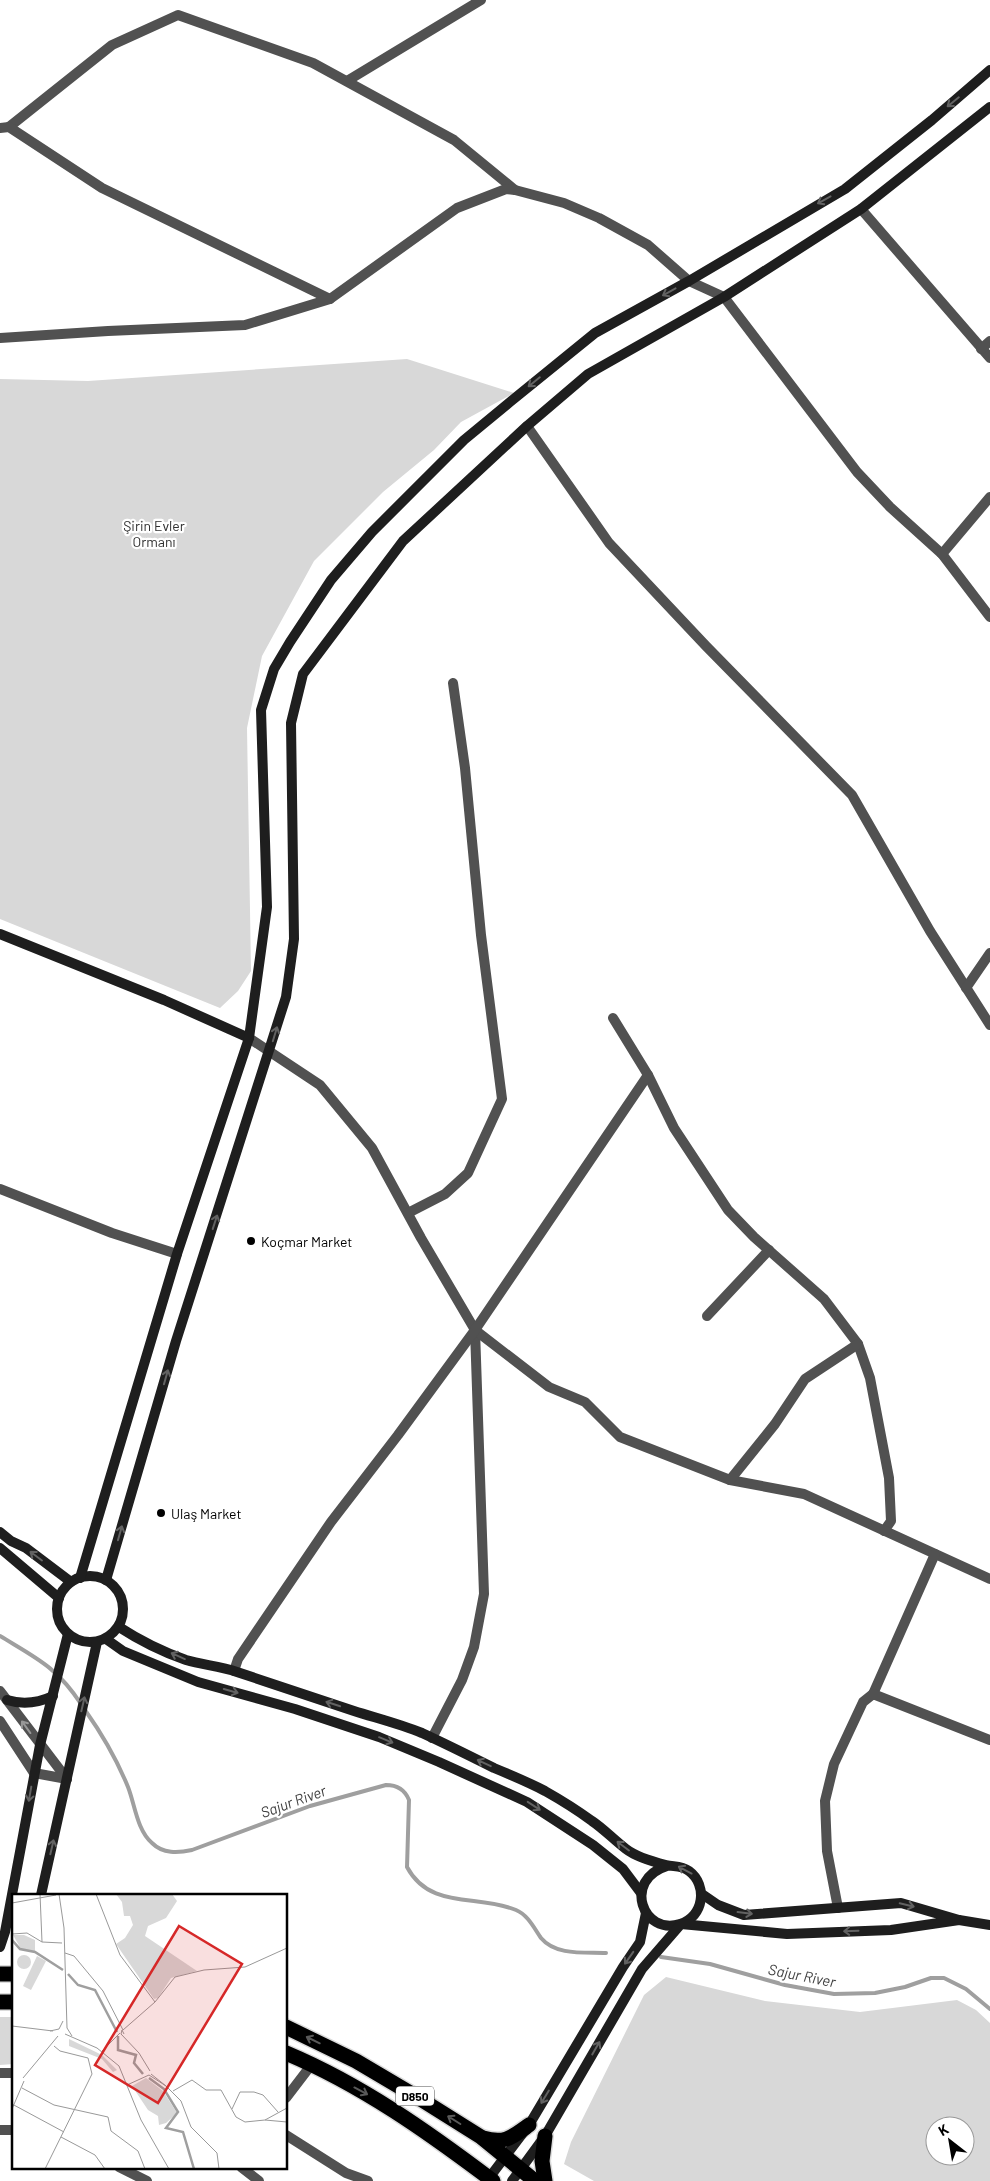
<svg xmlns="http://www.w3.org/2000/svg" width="990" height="2181" viewBox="0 0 990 2181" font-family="Barlow,sans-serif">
	<rect width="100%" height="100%" fill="#fff"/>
	<g fill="#d8d8d8" fill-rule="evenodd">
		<path d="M 407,359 L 514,393 L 461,422 L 434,450 L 383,492 L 314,561 L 262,656 L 247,728 L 251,971 L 238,991 L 220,1008 L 0,919 L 0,379 L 88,381 Z"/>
		<path d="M 666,1977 L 765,2001 L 860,2012 L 957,2000 L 976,2010 L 990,2023 L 990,2181 L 594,2181 L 564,2164 L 571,2142 L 644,1995 ZM 935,2126 L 965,2126 L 965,2156 L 935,2156 Z"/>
		<path d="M 0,2017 L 14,2017 L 14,2064 L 0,2065 Z"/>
	</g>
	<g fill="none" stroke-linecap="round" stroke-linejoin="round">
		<g stroke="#9f9f9f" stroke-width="4">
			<path d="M 0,1636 C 36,1658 57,1667 81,1704"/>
			<path d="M 85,1710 C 102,1734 117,1760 128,1787 C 135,1805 137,1830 152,1843 C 163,1854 178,1853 192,1850 L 310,1806 L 386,1785 C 397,1785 405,1790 409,1800 L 407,1867 C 430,1910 477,1894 516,1910 C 528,1915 534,1928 541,1938 C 556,1956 585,1952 606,1953"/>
			<path d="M 661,1957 L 710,1964 L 785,1985 L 834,1994 L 875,1993 L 905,1987 L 931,1978 L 944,1978 L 966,1989 L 990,2009"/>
		</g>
		<defs>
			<g id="highway">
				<path d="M 0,1974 L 14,1974"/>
				<path d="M 0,2002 L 14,2002"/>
				<path d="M 286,2027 L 356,2061 L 422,2100 L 481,2137 L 535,2181"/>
				<path d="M 286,2053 C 362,2085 428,2132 493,2181"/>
				<path d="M 545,2136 L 542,2161 L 545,2181"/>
				<path d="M 483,2138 C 505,2144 511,2138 529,2125"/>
			</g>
		</defs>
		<use href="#highway" stroke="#dbdbdb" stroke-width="18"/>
		<g stroke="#515151" stroke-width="10">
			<path d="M 347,81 L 481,0"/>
			<path d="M 9,127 L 112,45 L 178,15 L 313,63 L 454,140 L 515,190"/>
			<path d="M 0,128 L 9,127 L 102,188 L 330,299"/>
			<path d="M 861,209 L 990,358"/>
			<path d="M 0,338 L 108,331 L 245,325 L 330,299 L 457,208 L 506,189 L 515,190 L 564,203 L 599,218 L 648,245 L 689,281 L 724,297 L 857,472 L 890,507 L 942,554 L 990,617"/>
			<path d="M 981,349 L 990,341"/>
			<path d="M 527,426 L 609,543 L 706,646 L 852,795 L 930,931 L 990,1025"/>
			<path d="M 942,554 L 990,497"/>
			<path d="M 966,988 L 990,953"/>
			<path d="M 613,1018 L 648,1075 L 674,1128 L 728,1210 L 754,1237 L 824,1299 L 858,1344 L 870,1378 L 889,1478 L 891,1521 L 884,1531"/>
			<path d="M 249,1038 L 320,1085 L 372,1148 L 421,1238 L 475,1330 L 484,1594 L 474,1647 L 462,1680 L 432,1738"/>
			<path d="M 0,1189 L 112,1233 L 177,1254"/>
			<path d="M 408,1213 L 445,1194 L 468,1173 L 502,1099 L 481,935 L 465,768 L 453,683"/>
			<path d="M 707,1316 L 769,1250"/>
			<path d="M 475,1330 L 549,1387 L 585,1402 L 620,1437 L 730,1480 L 804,1494 L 990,1579"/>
			<path d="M 730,1480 L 775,1424 L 805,1379 L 858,1344"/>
			<path d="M 234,1671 L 238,1659 L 331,1522 L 398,1435 L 475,1330 L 648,1075"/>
			<path d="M 0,1691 L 67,1779"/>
			<path d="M 873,1694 L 935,1554"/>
			<path d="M 0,1721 L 34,1773 L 67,1779"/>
			<path d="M 838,1908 L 827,1851 L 825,1801 L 834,1764 L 863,1702 L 873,1694 L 990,1740"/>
			<path d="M 0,2073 L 14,2073"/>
			<path d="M 286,2098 L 312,2064"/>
			<path d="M 0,2130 L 14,2130"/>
			<path d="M 286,2135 L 346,2173 L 368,2181"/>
			<path d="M 119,2167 L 147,2181"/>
			<path d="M 241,2167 L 259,2181"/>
		</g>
		<g stroke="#1e1e1e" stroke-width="10">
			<path d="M 0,934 L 164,1000 L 249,1038"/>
			<path d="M 0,1532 L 11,1541 L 26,1548 L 71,1582"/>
			<path d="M 0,1548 L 59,1598"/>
			<circle cx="90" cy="1609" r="33"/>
			<path d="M 80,1578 L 177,1254 L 249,1038 L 267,907 L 261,710 L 274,669 L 290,642 L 331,580 L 372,532 L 464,440 L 510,402 L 595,333 L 689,281 L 845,189 L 932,120 L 990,70"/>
			<path d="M 106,1580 L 176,1341 L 286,997 L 294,939 L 291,723 L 303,674 L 403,541 L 527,426 L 588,374 L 724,297 L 861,209 L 990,107"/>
			<path d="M 119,1627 C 139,1640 163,1652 186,1660 C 203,1665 220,1666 237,1672 C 276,1685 315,1698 354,1711 C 376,1718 400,1724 422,1733 C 446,1744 470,1756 494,1768 C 511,1775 528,1782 545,1791 C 561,1800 577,1810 592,1821 C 604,1829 614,1840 626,1849 C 635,1856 654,1862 666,1865 C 674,1867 681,1865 689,1871 C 708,1885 704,1917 680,1924 C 643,1936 622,1880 667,1866"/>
			<path d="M 106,1639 L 123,1651 L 198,1682 L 295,1709 L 379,1737 L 439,1762 L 527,1802 L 593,1845 L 623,1869 L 641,1893"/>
			<path d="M 7,1700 C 23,1705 38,1703 53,1696"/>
			<path d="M 41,1895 L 97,1642"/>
			<path d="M 959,1920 L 990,1925"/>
			<path d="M 0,1947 L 5,1932 L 40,1745 L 68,1634"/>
			<path d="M 489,2178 L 529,2125 L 623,1967 L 640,1942 L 646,1913"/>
			<path d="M 512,2181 L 545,2136 L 642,1969 L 681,1924 L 787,1934 L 891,1930 L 959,1920 L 901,1903 L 744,1915 L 718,1905 L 702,1894"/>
		</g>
		<use href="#highway" stroke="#000" stroke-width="15"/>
	</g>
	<defs><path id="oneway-shaft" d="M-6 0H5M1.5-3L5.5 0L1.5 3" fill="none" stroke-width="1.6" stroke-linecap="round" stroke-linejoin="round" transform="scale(1.25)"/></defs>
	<g stroke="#626262">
		<use href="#oneway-shaft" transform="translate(953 102) rotate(141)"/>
		<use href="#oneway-shaft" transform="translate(824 200) rotate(151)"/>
		<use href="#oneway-shaft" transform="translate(669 292) rotate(151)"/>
		<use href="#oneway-shaft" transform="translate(534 382) rotate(141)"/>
		<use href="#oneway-shaft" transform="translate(275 1034) rotate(-73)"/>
		<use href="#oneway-shaft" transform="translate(215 1222) rotate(-72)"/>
		<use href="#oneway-shaft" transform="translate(166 1377) rotate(-74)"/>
		<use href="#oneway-shaft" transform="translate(120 1533) rotate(-74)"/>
		<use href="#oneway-shaft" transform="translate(36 1556) rotate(-143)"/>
		<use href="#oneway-shaft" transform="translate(178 1656) rotate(-156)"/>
		<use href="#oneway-shaft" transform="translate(231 1691) rotate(16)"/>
		<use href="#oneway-shaft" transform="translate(83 1704) rotate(-77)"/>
		<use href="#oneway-shaft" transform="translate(333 1704) rotate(-162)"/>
		<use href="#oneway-shaft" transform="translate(386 1740) rotate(22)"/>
		<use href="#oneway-shaft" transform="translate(484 1763) rotate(-155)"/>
		<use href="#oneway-shaft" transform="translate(30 1794) rotate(100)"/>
		<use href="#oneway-shaft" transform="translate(534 1806) rotate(33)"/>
		<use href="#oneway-shaft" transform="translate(623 1846) rotate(-143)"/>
		<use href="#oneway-shaft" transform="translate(52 1847) rotate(-77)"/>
		<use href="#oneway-shaft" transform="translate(685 1870) rotate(-152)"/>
		<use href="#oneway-shaft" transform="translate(907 1905) rotate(13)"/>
		<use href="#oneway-shaft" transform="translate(745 1913) rotate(7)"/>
		<use href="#oneway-shaft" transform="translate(851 1931) rotate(178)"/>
		<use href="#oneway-shaft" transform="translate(629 1958) rotate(125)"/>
		<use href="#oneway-shaft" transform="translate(596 2048) rotate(-60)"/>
		<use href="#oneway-shaft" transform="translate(545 2097) rotate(121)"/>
	</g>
	<use stroke="#979797" href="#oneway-shaft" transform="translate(26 1727) rotate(-126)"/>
	<g stroke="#595959">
		<use href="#oneway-shaft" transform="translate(313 2040) rotate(-154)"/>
		<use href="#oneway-shaft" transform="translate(361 2091) rotate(28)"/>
		<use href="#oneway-shaft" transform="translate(454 2120) rotate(-148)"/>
	</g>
	<g fill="#000" stroke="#fff" stroke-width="2">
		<circle cx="251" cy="1241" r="5"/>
		<circle cx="161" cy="1513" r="5"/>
	</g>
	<g text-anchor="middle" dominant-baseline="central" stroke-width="4.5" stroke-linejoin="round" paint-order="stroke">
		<rect fill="#fff" stroke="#4c4c4c" stroke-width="1" x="396" y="2086.5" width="38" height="19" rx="4"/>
		<g font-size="12" font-weight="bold" fill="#000">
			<text x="415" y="2096">D850</text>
		</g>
		<g font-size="14" fill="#2f2f2f" stroke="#fff">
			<text x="154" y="525">Şirin Evler<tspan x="154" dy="16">Ormanı</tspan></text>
		</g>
		<g font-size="14" fill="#000" stroke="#fff" text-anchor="start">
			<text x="261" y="1241">Koçmar Market</text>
			<text x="171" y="1513">Ulaş Market</text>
		</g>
		<g font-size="15" font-style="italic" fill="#404040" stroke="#fff">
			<text transform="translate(293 1801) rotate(-20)">Sajur River</text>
			<text transform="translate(802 1975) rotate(11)">Sajur River</text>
		</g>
	</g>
	<g transform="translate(12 1894)">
		<rect width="275" height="275" fill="#fff"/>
		<path d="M 104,0 L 160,0 L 165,7 L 154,24 L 136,32 L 133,42 L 185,77 L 159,84 L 146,104 L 142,105 L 104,50 L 113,44 L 121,31 L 118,22 L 112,22 L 110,8 ZM 1,41 L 12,41 L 23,46 L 23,58 L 9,55 ZM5 68a7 7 0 1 1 14 0a7 7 0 1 1-14 0ZM 25,62 L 34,67 L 19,96 L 11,92 ZM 57,145 L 90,161 L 105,176 L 101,178 L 90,165 L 57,152 ZM 134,184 L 151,197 L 165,219 L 154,229 L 147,231 L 146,222 L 136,216 L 120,192 Z" fill="#d8d8d8"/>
		<path fill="none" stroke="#9f9f9f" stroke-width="2.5" d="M 0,46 L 8,55 L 23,58 L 51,76M 56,80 L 66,91 L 83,96 L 105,138M 106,142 L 106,156 L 124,161 L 122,169 L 131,180M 137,184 L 152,195 L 166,218 L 154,234 L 171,238 L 182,275"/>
		<path fill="none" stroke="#999" stroke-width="1" d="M 47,0 L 52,34 L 55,134 L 60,142M 84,0 L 108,61 L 143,108M 0,9 L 44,1M 0,40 L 15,39 L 30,48 L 28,0M 30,48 L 50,49M 53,59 L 62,62 L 91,97 L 111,136M 0,132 L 41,137M 111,136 L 143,108 L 163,83 L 192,76 L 233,73 L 275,54M 38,137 L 47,135 L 51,127M 53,140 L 85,154 L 107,172 L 129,226 L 157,275M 112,140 L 110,136 L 109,140 L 127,159 L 138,177M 90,157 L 108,139M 11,184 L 46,142M 115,191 L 137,181 L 154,192 L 139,180M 154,192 L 169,207 L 179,233 L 205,259 L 207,275M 10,194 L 42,211 L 96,223 L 99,237 L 126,257 L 133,275M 161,197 L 180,186 L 194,196 L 209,196 L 224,223 L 233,228 L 253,226 L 275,214M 0,210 L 52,238M 0,215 L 12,187M 220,215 L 228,198 L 242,198 L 251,201 L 266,218M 253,226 L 275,228M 49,243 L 83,261 L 93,275M 33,275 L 80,180 L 76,164 L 48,157 L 42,152"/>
		<path fill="#d62828" fill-opacity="0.15" stroke="#d62828" stroke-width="2.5" d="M 167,32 L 230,70 L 146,209 L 83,171 Z"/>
		<rect width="275" height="275" fill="none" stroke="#000" stroke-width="2.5"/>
	</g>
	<g transform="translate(950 2141) rotate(329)"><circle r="24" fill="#ffffff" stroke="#999999"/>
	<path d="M0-4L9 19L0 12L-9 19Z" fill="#000000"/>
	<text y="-8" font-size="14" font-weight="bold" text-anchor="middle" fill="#000000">K</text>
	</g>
</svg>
